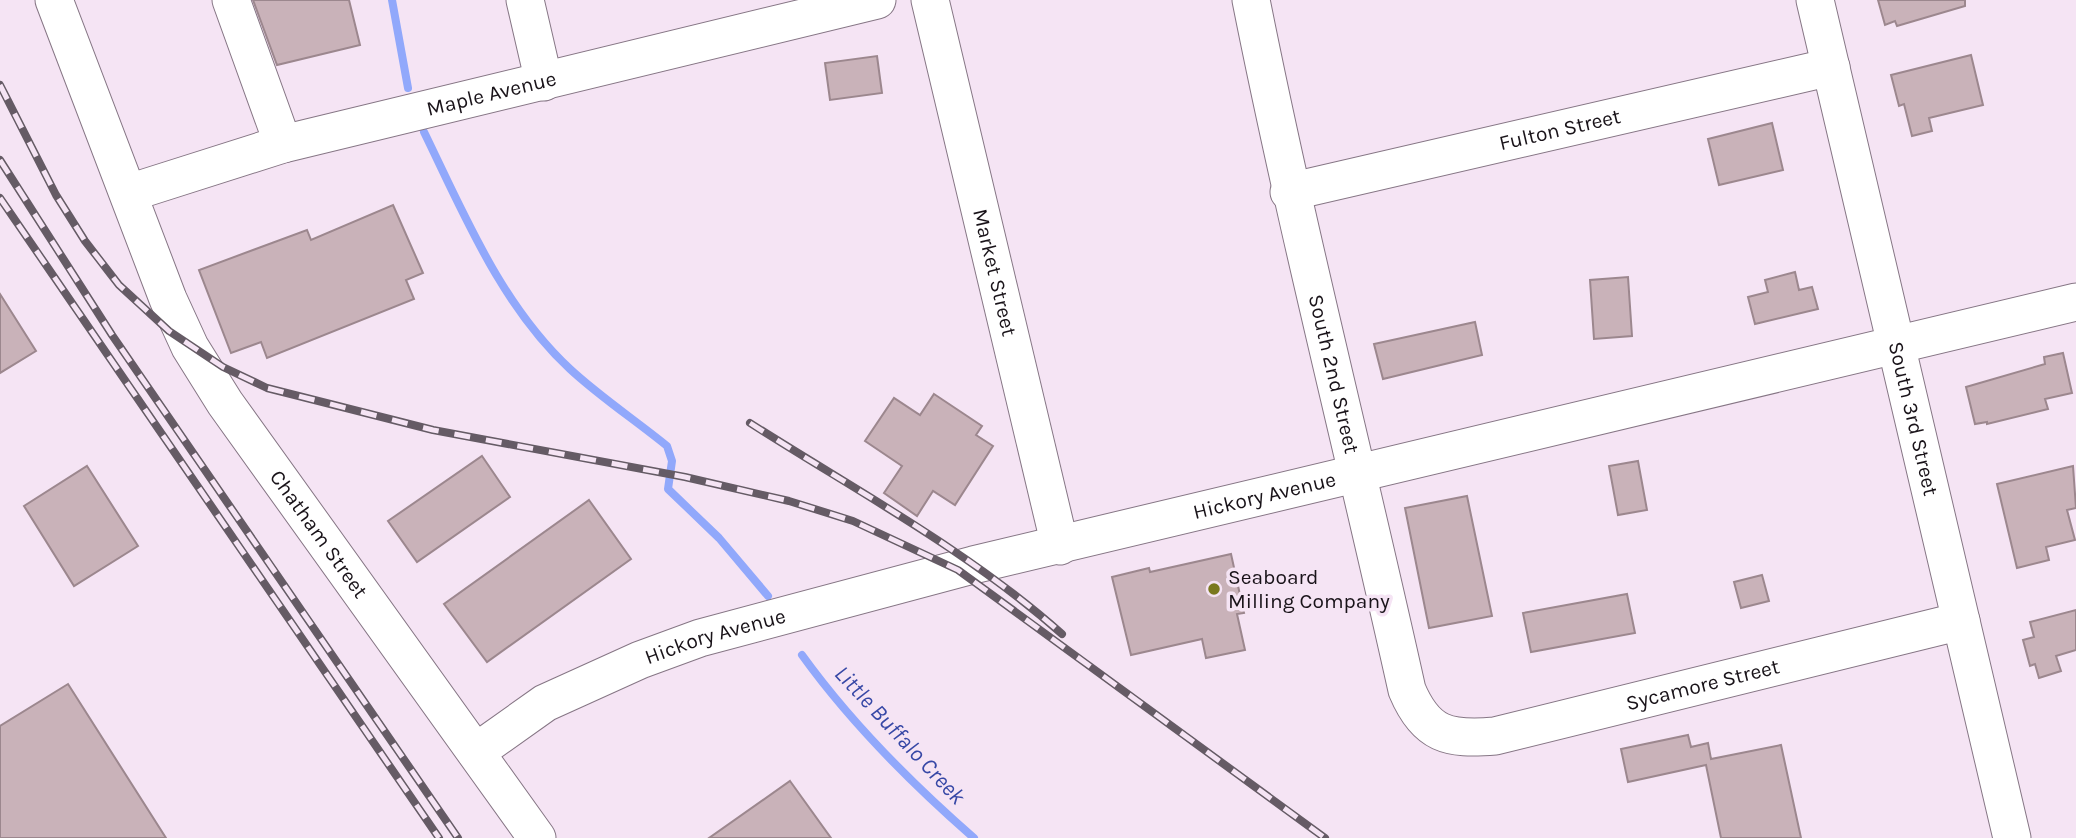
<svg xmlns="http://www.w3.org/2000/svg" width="2076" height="838" viewBox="0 0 2076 838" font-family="Karla,sans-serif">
	<rect width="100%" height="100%" fill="#f5e4f4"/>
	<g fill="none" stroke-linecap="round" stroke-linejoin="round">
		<g stroke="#91a8fb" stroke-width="8">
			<path d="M 392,0 L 408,88"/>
			<path d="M 424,132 C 464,214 501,305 570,369 C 599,396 635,420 667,446 L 672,461 L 668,489 L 719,538 L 768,596"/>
			<path d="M 802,655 C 851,723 911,783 974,838"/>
		</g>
	</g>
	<g fill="#c9b2b9" stroke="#9c878e" stroke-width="2">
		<path d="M 253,0 L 349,0 L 360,45 L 277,65 Z"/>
		<path d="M 1878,0 L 1965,0 L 1965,6 L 1897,26 L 1895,21 L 1885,25 Z"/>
		<path d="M 1971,55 L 1983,105 L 1929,118 L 1932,131 L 1912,136 L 1904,104 L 1899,106 L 1891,75 Z"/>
		<path d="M 877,56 L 882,93 L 830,100 L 825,63 Z"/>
		<path d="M 1772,123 L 1783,170 L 1719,185 L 1708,139 Z"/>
		<path d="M 393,205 L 423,273 L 406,280 L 414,299 L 267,358 L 261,342 L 231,353 L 199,270 L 307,230 L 311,240 Z"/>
		<path d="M 1795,272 L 1799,290 L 1812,287 L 1818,309 L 1755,324 L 1748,297 L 1768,292 L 1765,280 Z"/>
		<path d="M 1628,277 L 1632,336 L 1594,339 L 1590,280 Z"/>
		<path d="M 0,294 L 36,351 L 0,373 Z"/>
		<path d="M 1475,322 L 1482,355 L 1383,379 L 1374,344 Z"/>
		<path d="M 2063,353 L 2072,393 L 2045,399 L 2048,409 L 1987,424 L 1987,422 L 1975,424 L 1966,387 L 2045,364 L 2044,357 Z"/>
		<path d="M 934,394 L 982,426 L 976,435 L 993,446 L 955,505 L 933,491 L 917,516 L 884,493 L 902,466 L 865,441 L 894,398 L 920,415 Z"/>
		<path d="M 482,456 L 510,497 L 417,562 L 388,521 Z"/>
		<path d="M 1638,461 L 1647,510 L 1618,515 L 1609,466 Z"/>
		<path d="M 87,466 L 138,546 L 74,586 L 24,506 Z"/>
		<path d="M 2073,466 L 2076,508 L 2067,510 L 2075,540 L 2046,547 L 2049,560 L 2017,568 L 1997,484 Z"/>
		<path d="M 1467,496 L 1492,616 L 1429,628 L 1405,508 Z"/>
		<path d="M 589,500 L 631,559 L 487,662 L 444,604 Z"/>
		<path d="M 1231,554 L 1244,613 L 1237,614 L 1245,650 L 1206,658 L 1202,639 L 1131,655 L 1112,577 L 1149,568 L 1150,572 Z"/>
		<path d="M 1762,575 L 1769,601 L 1741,608 L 1734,582 Z"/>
		<path d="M 1627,594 L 1635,633 L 1531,652 L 1523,613 Z"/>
		<path d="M 2076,610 L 2076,650 L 2056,656 L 2061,671 L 2039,678 L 2035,664 L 2030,666 L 2023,640 L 2034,637 L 2030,622 Z"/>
		<path d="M 68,684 L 166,838 L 0,838 L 0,726 Z"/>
		<path d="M 1688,735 L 1691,747 L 1708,743 L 1711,759 L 1781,745 L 1801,838 L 1721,838 L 1706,765 L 1628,782 L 1621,749 Z"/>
		<path d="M 790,781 L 831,838 L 709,838 Z"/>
	</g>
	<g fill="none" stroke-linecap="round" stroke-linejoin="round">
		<defs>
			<g id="minor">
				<path id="s1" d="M 54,0 L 168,299 L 190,347 L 225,403 L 537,838"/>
				<path d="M 231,0 L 283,144"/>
				<path d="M 525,0 L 544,82"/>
				<path id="s2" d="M 930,0 L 1060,546"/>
				<path id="s3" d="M 1251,0 C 1297,231 1356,460 1407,690 C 1426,735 1448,740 1495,736 L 1961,621"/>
				<path id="s4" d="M 1815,0 L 2012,838"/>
				<path id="s5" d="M 1289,192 L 1831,67"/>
				<path id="s6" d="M 129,193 L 283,144 L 877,0"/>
				<path id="s7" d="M 476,752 L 545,703 L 640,660 L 700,638 L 973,565 L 2076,302"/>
			</g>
		</defs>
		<use href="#minor" stroke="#867685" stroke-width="39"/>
		<use href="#minor" stroke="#fff" stroke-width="37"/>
		<defs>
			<g id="rail">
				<path d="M 0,85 L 56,195 L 85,241 L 119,285 L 169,331 L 223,367 L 267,388 L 433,430 L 685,477 L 789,501 L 853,521 L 958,570 L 1325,838"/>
				<path d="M 0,160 L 112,335 L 458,838"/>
				<path d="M 0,198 L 439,838"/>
				<path d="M 750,423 C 855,490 969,551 1062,634"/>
			</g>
		</defs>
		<use href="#rail" stroke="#655b65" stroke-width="8"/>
		<use href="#rail" stroke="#f5e4f4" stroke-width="5" stroke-dasharray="16" stroke-linecap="butt"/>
	</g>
	<circle fill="#7a791f" stroke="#f5e4f4" stroke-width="2.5" cx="1214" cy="589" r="7"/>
	<g text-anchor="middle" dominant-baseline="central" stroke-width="7" stroke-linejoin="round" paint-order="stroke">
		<g font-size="21" fill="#191319" stroke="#f5e4f4">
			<text stroke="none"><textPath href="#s6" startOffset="376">Maple Avenue</textPath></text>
			<text stroke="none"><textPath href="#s5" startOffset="278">Fulton Street</textPath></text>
			<text stroke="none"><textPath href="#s2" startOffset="280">Market Street</textPath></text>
			<text stroke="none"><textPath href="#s3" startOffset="383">South 2nd Street</textPath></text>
			<text stroke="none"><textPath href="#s4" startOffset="430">South 3rd Street</textPath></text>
			<text stroke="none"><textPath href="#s7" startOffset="835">Hickory Avenue</textPath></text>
			<text stroke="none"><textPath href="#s1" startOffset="600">Chatham Street</textPath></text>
			<text stroke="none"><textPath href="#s7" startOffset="268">Hickory Avenue</textPath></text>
			<text stroke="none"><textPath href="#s3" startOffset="1031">Sycamore Street</textPath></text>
		</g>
		<g font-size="21" fill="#191319" stroke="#f5e4f4" text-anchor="start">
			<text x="1228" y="577">Seaboard<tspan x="1228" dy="24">Milling Company</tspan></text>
		</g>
		<g font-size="23" font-style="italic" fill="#3748a6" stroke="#f5e4f4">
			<text transform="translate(900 735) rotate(47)">Little Buffalo Creek</text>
		</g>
	</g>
</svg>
